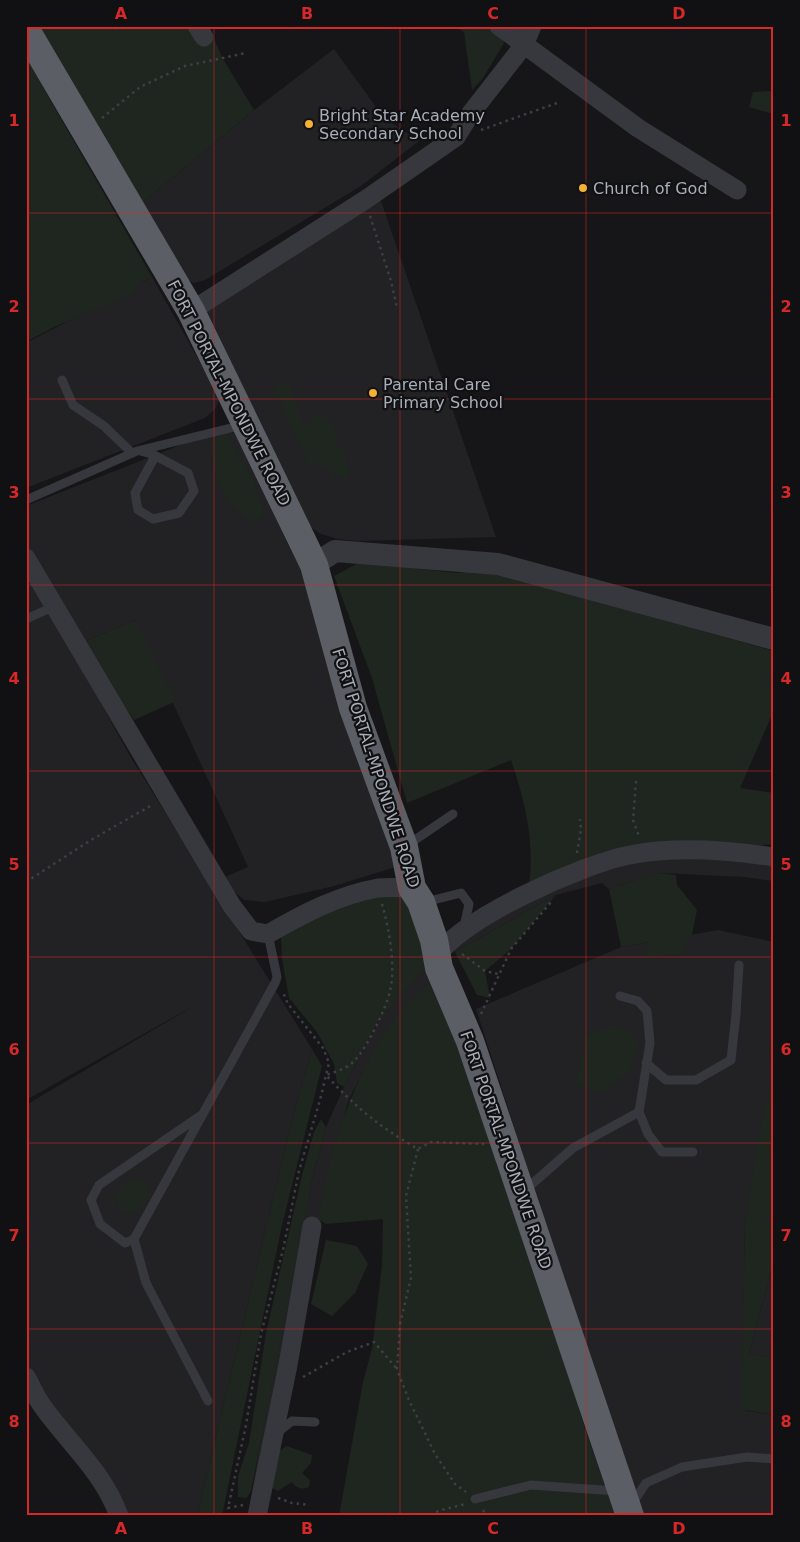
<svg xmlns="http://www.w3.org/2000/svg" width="800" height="1542" viewBox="0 0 800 1542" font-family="'DejaVu Sans',sans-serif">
	<rect width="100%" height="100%" fill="#161618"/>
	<g fill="#222225">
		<path d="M 334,49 L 384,118 L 419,141 L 361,186 L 205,280 L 194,283 L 184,279 L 138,206 L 254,110 Z"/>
		<path d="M 379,195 L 496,537 L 356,541 L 338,539 L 321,534 L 307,525 L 203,302 Z"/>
		<path d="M 152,277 L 220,398 L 215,409 L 205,418 L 26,488 L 26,343 Z"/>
		<path d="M 216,431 L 238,433 L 288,545 L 300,567 L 399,866 L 334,886 L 265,902 L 244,900 L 229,887 L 225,877 L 248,867 L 135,620 L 82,643 L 26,554 L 26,506 Z"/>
		<path d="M 26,574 L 49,610 L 130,756 L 312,1049 L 292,1119 L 197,1516 L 127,1516 L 26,1381 L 26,1105 L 197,1004 L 26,1100 Z"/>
		<path d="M 774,858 L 774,881 L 744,877 L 660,873 L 609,889 L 602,883 L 556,895 L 455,952 L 453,947 L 502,913 L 569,880 L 634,859 Z"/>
		<path d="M 718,930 L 774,942 L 774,1073 L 745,1226 L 742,1410 L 774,1415 L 774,1516 L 640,1516 L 476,1009 L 621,947 Z"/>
		<path d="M 435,957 L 438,975 L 373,1053 L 349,1099 L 322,1199 L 297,1338 L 261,1516 L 248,1516 L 268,1395 L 313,1175 L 326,1127 L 344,1087 L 379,1020 Z"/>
		<path d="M 774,1260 L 774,1358 L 749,1353 Z"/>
	</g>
	<g fill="#1e261f">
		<path d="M 36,26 L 208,26 L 223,59 L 254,110 L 138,206 Z"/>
		<path d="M 454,26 L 499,26 L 504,43 L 483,78 L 472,90 L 464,32 Z"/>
		<path d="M 26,58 L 152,277 L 142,282 L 128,295 L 54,327 L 26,342 Z"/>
		<path d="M 769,91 L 774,92 L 774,116 L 773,114 L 749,107 L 753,92 Z"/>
		<path d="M 285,380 L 291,387 L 303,425 L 309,423 L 317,414 L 328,418 L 336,432 L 338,447 L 344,450 L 350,477 L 342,478 L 325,467 L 308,464 L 275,390 Z"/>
		<path d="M 213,435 L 228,436 L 254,482 L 264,513 L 254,524 C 226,506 206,469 213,435 Z"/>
		<path d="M 360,562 L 457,573 L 482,570 L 774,651 L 774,710 L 740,788 L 774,793 L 774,844 L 740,847 L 669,841 L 620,850 L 529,885 C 535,841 525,802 511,760 L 407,803 L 372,678 L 334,576 Z"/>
		<path d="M 135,620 L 176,701 L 134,720 L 82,643 Z"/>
		<path d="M 659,873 L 676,875 L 677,885 L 697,910 L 692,935 L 679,954 L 647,958 L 649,942 L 621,947 L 609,889 Z"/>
		<path d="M 399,884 L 435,957 L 377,1023 L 344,1087 L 337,1083 L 334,1064 L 317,1032 L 289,998 L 282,959 L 281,938 L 302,915 Z"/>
		<path d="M 556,895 L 511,949 L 485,971 L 490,998 L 477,995 L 455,952 Z"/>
		<path d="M 438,975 L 497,1147 L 496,1163 L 562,1348 L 583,1422 L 615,1516 L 339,1516 L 363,1382 L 372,1349 L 382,1265 L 383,1219 L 326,1224 L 318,1219 C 331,1146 353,1075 397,1015 C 408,1000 425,988 438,975 Z"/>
		<path d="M 612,1025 L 632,1034 L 639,1046 L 628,1073 L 601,1093 L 575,1083 L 587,1035 Z"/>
		<path d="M 312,1049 L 322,1066 L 282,1225 L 222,1516 L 197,1516 L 292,1119 Z"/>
		<path d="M 774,1070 L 774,1260 L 749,1353 L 774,1358 L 774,1415 L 746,1410 L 741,1414 L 745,1226 L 758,1141 Z"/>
		<path d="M 321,1119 L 326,1127 L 313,1175 L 251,1491 L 247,1498 L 238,1497 L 238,1476 L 249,1443 L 266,1333 L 302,1175 L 314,1132 Z"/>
		<path d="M 141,1178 L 149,1188 L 147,1200 L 139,1211 L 128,1214 L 118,1207 L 116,1193 L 128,1181 Z"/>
		<path d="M 326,1240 L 357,1246 L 368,1264 L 355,1293 L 332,1316 L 311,1304 Z"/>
		<path d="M 287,1446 L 312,1455 L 311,1463 L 302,1473 L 310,1480 L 309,1487 C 302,1490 297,1489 292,1482 L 278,1491 L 272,1488 L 273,1455 Z"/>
	</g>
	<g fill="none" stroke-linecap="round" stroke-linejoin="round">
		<g stroke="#3d3f44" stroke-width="2.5" stroke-dasharray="2.5 4" stroke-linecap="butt">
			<path d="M 102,118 L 140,87 L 185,66 L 246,53"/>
			<path d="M 481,130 L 557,103"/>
			<path d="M 370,216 L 391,281 L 397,308"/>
			<path d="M 636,781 L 633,820 L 639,836"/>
			<path d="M 577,853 L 581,829 L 580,819"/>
			<path d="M 26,882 L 91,840 L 152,805"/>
			<path d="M 382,904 C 389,928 396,967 390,991 C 387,1007 367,1047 356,1059 C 349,1068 337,1071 326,1075 C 356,1108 380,1127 418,1149 L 431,1142 L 484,1144"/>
			<path d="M 462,954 L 485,971 L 498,974"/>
			<path d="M 481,1014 L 511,949 L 552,901"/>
			<path d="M 418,1149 L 406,1196 L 411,1278 L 400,1324 L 397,1369 L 408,1398 L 435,1454 L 455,1484 L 466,1492"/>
			<path d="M 303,1377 L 347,1352 L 374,1342 L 397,1369"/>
			<path d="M 278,1498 L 292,1503 L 309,1505"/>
			<path d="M 243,1505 L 228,1508 L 246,1425 L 261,1334 L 283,1250 L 299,1171 L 320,1100 L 329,1063 L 323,1048 L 288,1004 L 283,992"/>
			<path d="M 483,1510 L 487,1516"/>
			<path d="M 431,1516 L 438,1511 L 465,1504"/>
		</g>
		<g stroke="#37383d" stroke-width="9">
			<path d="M 62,380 L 73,405 L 104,426 L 132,453"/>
			<path d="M 140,451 L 152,454 L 188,473 L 194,491 L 179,513 L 153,519 L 138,510 L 135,493 L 153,460 L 152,454"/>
			<path d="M 26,500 L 137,451 L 243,425"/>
			<path d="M 26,619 L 55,606"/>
			<path d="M 406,846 L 453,814"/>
			<path d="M 425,902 L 461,893 L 469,904 L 464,927"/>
			<path d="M 620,996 L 638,1001 L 647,1011 L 650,1043 L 639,1112 L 648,1134 L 662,1152 L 693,1152"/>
			<path d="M 646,1063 L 666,1080 L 696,1080 L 731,1060 L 736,1014 L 739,965"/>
			<path d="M 203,1114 L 99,1185 L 91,1200 L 100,1224 L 125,1243 L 134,1239 L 275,983 L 277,977 L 268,934"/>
			<path d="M 524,1191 L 573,1148 L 639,1112"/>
			<path d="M 134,1239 L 146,1283 L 208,1401"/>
			<path d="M 277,1433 L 292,1421 L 315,1422"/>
			<path d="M 475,1499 L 531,1485 L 617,1491"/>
			<path d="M 632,1504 L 646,1483 L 682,1467 L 747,1457 L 774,1459"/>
		</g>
		<g stroke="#37383d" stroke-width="19">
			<path d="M 197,26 L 204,37"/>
			<path d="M 499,26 L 638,128 L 737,190"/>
			<path d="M 191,311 L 365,200 L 456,137 L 471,113 L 524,45 L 532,26"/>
			<path d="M 26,558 L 232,906 L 251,931 L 268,934 C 301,915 338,895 378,888 C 389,887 401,888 412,888"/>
			<path d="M 436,958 C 458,919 585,863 630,855 C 676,846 728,850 774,857"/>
			<path d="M 26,1377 C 32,1387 36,1398 43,1407 C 69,1443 104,1473 119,1516"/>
			<path d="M 257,1516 L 288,1365 L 312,1226"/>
		</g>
		<path stroke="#37383d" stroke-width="22" d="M 314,565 L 335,551 L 498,564 L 774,639"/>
		<path stroke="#5b5e65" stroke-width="28" d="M 26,30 L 191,311 L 314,565 L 353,708 L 404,847 L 412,888 L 421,902 L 434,940 L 439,968 L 470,1041 L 630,1516"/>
	</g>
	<path fill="none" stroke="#d62828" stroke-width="1" stroke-opacity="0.55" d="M 214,26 L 214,1516M 400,26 L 400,1516M 586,26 L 586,1516M 26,213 L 774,213M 26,399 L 774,399M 26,585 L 774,585M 26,771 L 774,771M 26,957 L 774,957M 26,1143 L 774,1143M 26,1329 L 774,1329"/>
	<g fill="#f2b134" stroke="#111113" stroke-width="2">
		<circle cx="309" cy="124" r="5"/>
		<circle cx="583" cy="188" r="5"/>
		<circle cx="373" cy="393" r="5"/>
	</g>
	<g text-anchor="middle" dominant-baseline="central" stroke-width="4.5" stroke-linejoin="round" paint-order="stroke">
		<g font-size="16" fill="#a8adb8" stroke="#111113" text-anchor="start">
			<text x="319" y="115">Bright Star Academy<tspan x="319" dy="18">Secondary School</tspan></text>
			<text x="593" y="188">Church of God</text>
			<text x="383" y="384">Parental Care<tspan x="383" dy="18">Primary School</tspan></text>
		</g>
		<g font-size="16" fill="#a8adb8" stroke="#111113">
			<text transform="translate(229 393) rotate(63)">FORT PORTAL-MPONDWE ROAD</text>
			<text transform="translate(376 768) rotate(72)">FORT PORTAL-MPONDWE ROAD</text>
			<text transform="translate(506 1150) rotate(71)">FORT PORTAL-MPONDWE ROAD</text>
		</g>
	</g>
	<rect width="800" height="1542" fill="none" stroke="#111113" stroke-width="55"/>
	<rect x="28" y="28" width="744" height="1486" fill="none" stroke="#d62828" stroke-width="2"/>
	<g font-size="16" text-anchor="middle" font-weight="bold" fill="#d62828">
		<text x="121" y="19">A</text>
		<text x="307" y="19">B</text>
		<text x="493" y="19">C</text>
		<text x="679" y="19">D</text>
		<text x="14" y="126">1</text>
		<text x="786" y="126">1</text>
		<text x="14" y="312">2</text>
		<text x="786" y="312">2</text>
		<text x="14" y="498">3</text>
		<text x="786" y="498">3</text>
		<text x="14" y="684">4</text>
		<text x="786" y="684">4</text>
		<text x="14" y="870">5</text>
		<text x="786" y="870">5</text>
		<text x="14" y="1055">6</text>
		<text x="786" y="1055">6</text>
		<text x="14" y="1241">7</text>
		<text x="786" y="1241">7</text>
		<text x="14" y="1427">8</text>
		<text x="786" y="1427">8</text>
		<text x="121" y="1534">A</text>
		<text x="307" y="1534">B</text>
		<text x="493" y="1534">C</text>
		<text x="679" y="1534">D</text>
	</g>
</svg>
